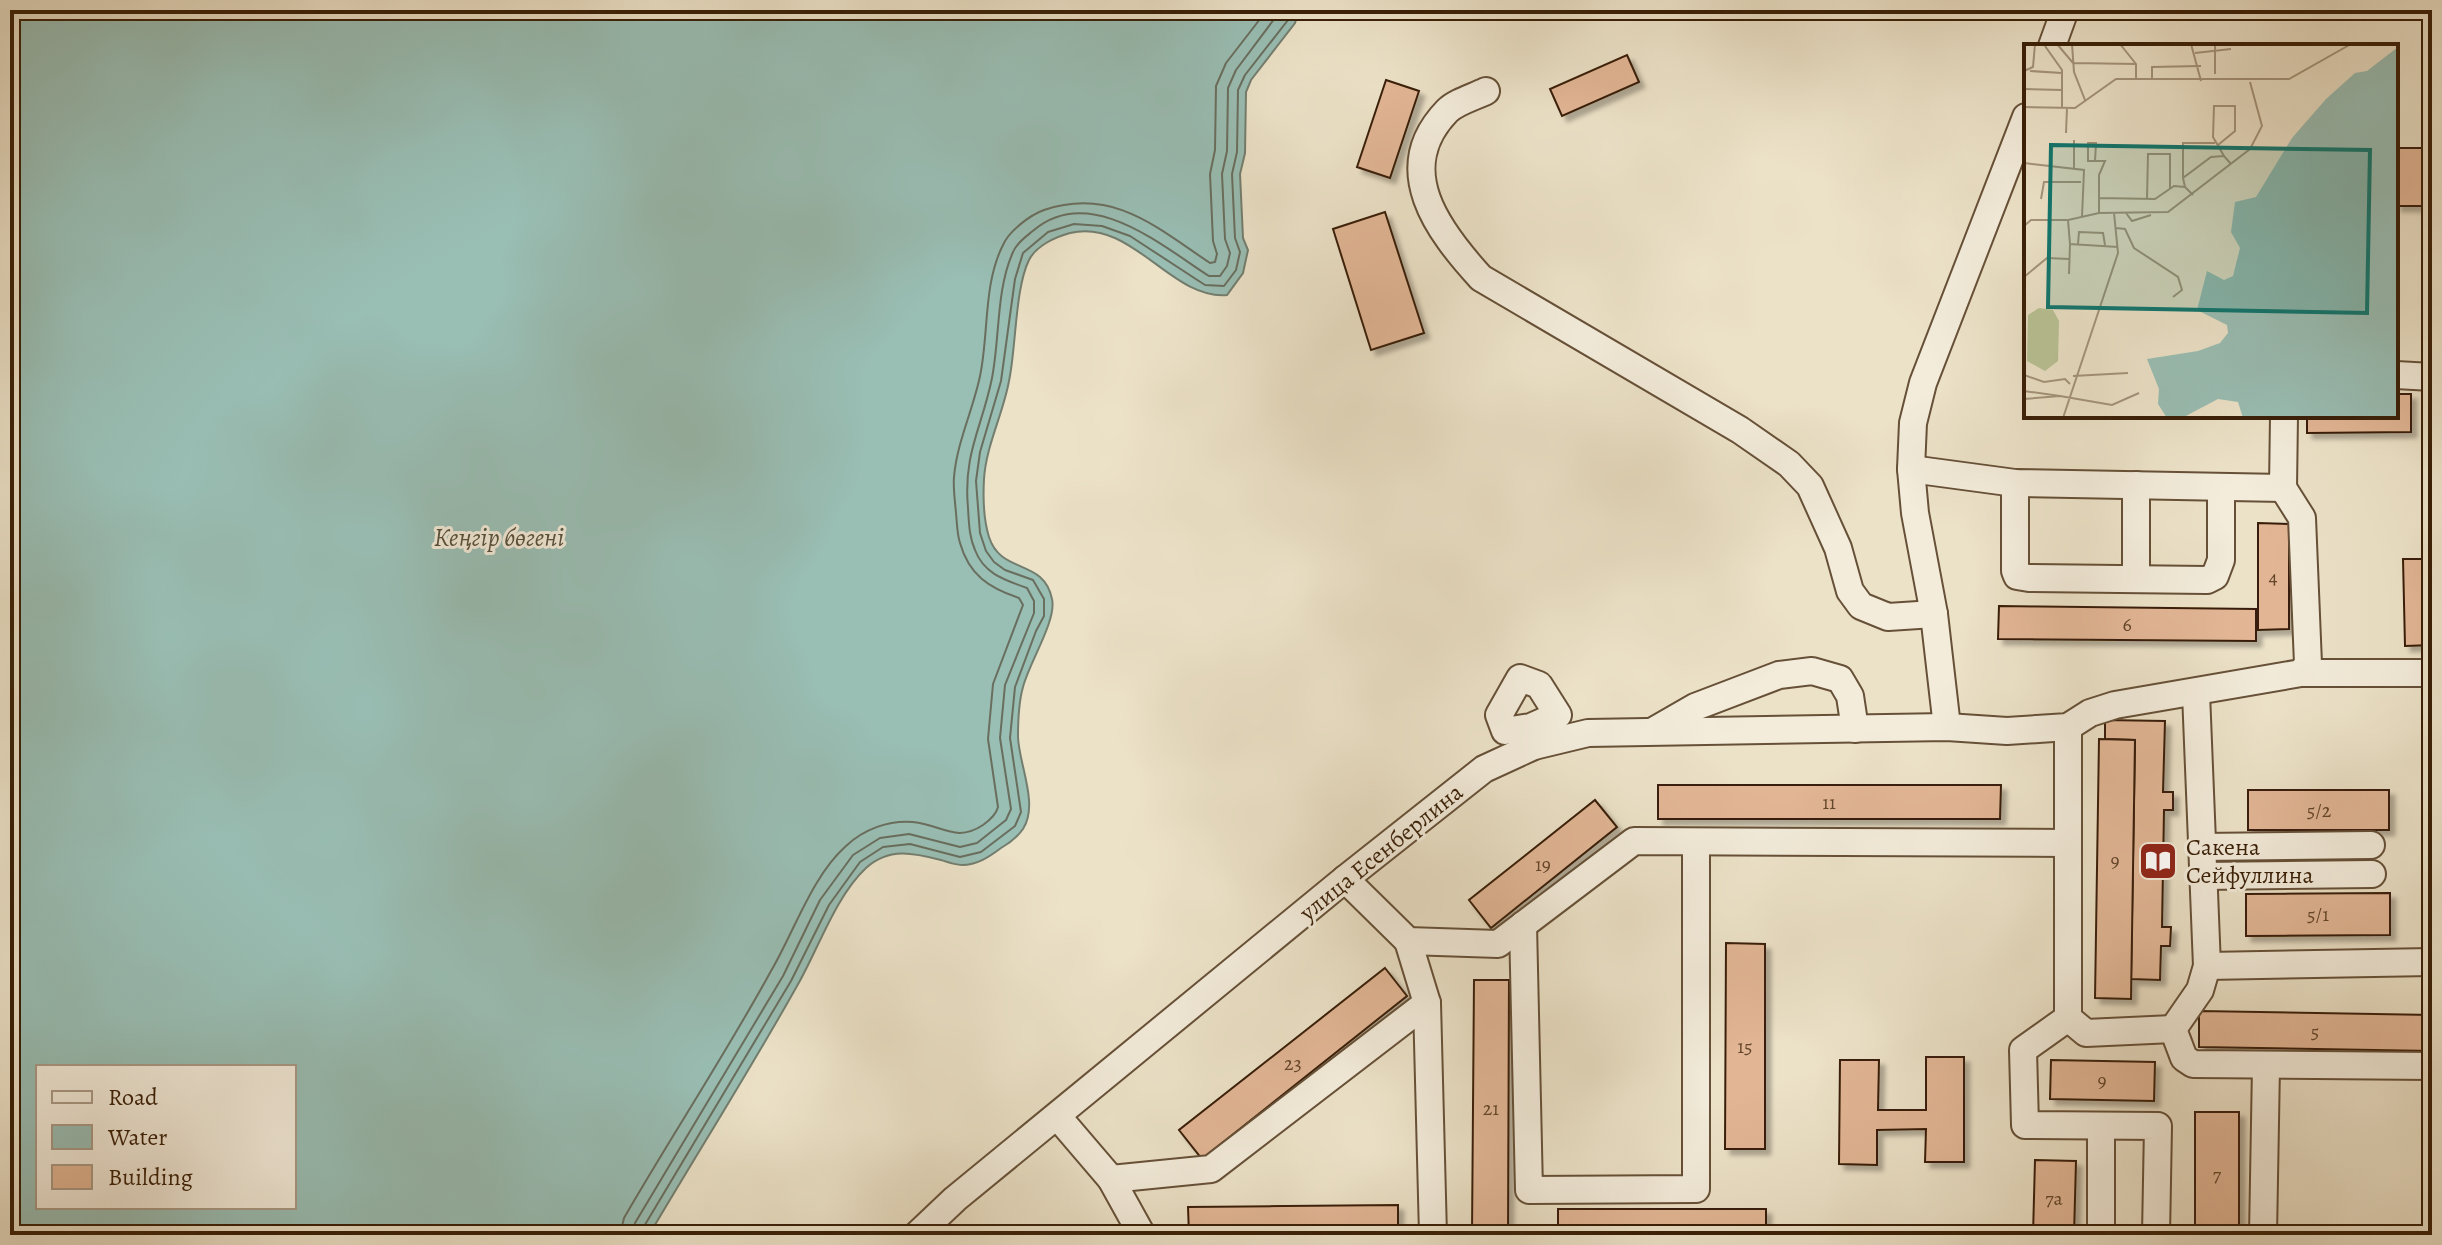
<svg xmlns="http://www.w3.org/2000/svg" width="2442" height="1245" viewBox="0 0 2442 1245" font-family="Alegreya,serif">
	<defs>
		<filter id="shadow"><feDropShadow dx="5.5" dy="5.5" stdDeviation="2" flood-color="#0004"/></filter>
	</defs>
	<rect width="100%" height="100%" fill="#ece2c8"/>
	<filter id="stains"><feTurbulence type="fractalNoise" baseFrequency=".0025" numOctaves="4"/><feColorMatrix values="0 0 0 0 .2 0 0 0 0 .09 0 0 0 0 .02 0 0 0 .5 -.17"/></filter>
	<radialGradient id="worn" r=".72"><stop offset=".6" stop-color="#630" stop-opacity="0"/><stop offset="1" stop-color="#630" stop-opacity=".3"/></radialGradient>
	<path fill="#99beb4" stroke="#737e6f" stroke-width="2" fill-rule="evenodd" d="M 10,10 L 1299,10 L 1295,23 L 1251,80 L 1246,92 L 1245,153 L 1240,174 L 1243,238 L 1248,250 L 1243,273 L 1227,295 C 1171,300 1132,218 1070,233 C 1055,237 1036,246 1029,260 C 1015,288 1016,349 1009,381 C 1003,414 986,446 984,479 C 983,497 984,521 989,537 C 1001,575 1044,558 1052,599 C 1057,620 1029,663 1023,687 C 1019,701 1018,722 1018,737 C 1019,765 1039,804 1023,829 C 1018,836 1008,844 1001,848 C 989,857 977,865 962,865 C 955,865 947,862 941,860 C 914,853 889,847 866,868 C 835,897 818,950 797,986 C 750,1070 698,1152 649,1235 L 10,1235 ZM 38,1067 L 294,1067 L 294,1207 L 38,1207 Z"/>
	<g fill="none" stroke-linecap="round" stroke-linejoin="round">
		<g stroke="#696e5e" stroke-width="2">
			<path d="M 620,1235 L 624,1218 C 672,1135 725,1055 771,971 C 794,932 812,876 846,846 C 864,829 889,820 913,822 C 942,825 956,843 983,825 C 990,820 996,815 998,807 L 988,739 L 993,684 L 1023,605 L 1019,598 C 989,588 969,575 960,543 C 957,534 957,523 956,513 C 955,501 953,488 954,477 C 957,442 973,410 980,376 C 989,334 983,284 1003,245 C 1009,231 1030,215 1044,210 C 1113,187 1156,227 1210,263 L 1215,262 L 1217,254 L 1213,241 L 1210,174 L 1215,150 L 1216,86 L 1226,63 L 1267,10"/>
			<path d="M 632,1235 L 635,1223 L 783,976 L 820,900 L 853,855 L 880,838 L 909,834 L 960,847 L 977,843 L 1006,820 L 1011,809 L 1000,738 L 1005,685 L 1034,613 L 1034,601 L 1027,588 C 1005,580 984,574 975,550 C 969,536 969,523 968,508 C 963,453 982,428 992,378 C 1000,337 996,290 1013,252 C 1017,242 1027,236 1034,230 C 1090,183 1162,246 1209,276 L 1220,276 L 1227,266 L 1230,253 L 1225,239 L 1222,174 L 1227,151 L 1228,88 L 1236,70 L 1281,10"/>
			<path d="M 642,1235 L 643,1228 L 791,981 L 829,905 L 860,862 L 883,847 L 910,844 L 960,857 L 981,852 L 1015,826 L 1021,812 L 1010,738 L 1015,687 L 1036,631 L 1044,616 L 1044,599 L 1033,580 L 1005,570 L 994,562 L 986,551 L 980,533 L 976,481 L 980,452 L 1001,381 L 1015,279 L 1023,253 L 1048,232 L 1074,224 L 1102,226 L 1130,236 L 1205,285 L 1224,286 L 1236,270 L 1240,252 L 1235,238 L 1232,174 L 1237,152 L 1238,90 L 1245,75 L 1288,20 L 1291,10"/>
		</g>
	</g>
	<g fill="#e2b695" stroke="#391f07" stroke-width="2" filter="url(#shadow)">
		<path d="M 1627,55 L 1639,82 L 1562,116 L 1550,89 Z"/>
		<path d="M 1386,80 L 1419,91 L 1390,178 L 1357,167 Z"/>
		<rect x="2396" y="148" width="36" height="58"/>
		<path d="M 1385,212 L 1424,333 L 1371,350 L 1333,229 Z"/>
		<path d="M 2396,394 L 2411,394 L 2411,432 L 2307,433 L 2307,416 L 2396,416 Z"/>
		<path d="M 2258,523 L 2289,524 L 2289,629 L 2258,630 Z"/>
		<path d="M 2403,559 L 2432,559 L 2432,645 L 2405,646 Z"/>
		<path d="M 1999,606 L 2256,609 L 2256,641 L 1998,639 Z"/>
		<path d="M 2105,720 L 2165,721 L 2163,792 L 2173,792 L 2173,810 L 2164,810 L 2162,927 L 2171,927 L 2170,946 L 2161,946 L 2160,980 L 2131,979 L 2135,740 L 2105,739 Z"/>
		<path d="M 2099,739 L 2135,740 L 2131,999 L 2095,998 Z"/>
		<path d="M 1658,785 L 2001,785 L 2000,819 L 1658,819 Z"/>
		<rect x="2248" y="790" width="141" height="40"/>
		<path d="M 1595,800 L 1617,827 L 1491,928 L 1469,900 Z"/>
		<path d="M 2390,893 L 2390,935 L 2246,936 L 2246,894 Z"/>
		<path d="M 1726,943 L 1765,944 L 1765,1149 L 1725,1149 Z"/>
		<path d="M 1385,968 L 1407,996 L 1202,1159 L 1179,1130 Z"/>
		<path d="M 1474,980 L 1509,980 L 1508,1235 L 1472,1235 Z"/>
		<path d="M 2199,1011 L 2432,1015 L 2432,1051 L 2199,1047 Z"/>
		<path d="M 1926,1057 L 1964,1057 L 1964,1162 L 1925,1162 L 1926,1129 L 1877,1130 L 1877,1165 L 1839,1164 L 1840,1060 L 1879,1060 L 1878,1110 L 1926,1110 Z"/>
		<path d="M 2051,1060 L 2155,1062 L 2154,1101 L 2050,1099 Z"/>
		<rect x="2195" y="1112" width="44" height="123"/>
		<path d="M 2035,1160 L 2076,1161 L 2074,1235 L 2033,1235 Z"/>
		<path d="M 1398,1205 L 1398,1235 L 1189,1235 L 1188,1207 Z"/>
		<rect x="1558" y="1209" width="208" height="26"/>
	</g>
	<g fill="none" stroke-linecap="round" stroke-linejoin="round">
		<defs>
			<g id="minor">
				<path d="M 2052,46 L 2065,10"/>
				<path d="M 1486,91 C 1474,97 1456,102 1447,111 C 1391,169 1438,231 1481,278 L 1740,430 L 1789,464 L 1810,486 L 1838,548 L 1850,591 L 1861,606 L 1888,617 L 1934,614"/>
				<path d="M 2396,375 L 2432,377"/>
				<path d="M 1911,469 L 2015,483 L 2283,488 L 2284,416"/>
				<path d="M 2015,483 L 2015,571 L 2017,576 L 2029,578 L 2207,580 L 2215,576 L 2221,560 L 2221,487"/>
				<path d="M 2136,485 L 2136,579"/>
				<path d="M 2301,673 L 2432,673"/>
				<path d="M 2196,693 L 2207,966 L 2200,990 L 2173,1029 L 2184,1058 L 2193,1064 L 2432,1066"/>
				<path d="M 1531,727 L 1505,731 L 1499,715 L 1520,678 L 1539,685 L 1558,715 L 1531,727 L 1534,746"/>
				<path d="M 1947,727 L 1934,614 L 1915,513 L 1911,469 L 1913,423 L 1923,383 L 2026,117"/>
				<path d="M 1655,730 L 1695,707 L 1779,675 L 1812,671 L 1840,679 L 1850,696 L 1855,729"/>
				<path d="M 2201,847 L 2371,845"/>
				<path d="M 2203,876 L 2372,874"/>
				<path d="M 1345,879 L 1408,941 L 1498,944 L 1634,841 L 2068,843"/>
				<path d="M 1523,925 L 1529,1190 L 1696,1189 L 1696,842"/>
				<path d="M 2207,966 L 2432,962"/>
				<path d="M 1427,1003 L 1433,1235"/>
				<path d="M 2068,1018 L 2023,1050 L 2025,1125 L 2158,1126 L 2156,1235"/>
				<path d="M 2068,1018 L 2068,727"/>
				<path d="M 2068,1018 L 2086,1033 L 2173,1029"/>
				<path d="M 1058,1117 L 1111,1179 L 1211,1169 L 1427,1003 L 1408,941"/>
				<path d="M 2101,1126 L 2101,1235"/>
				<path d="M 1111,1179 L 1142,1235"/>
				<path d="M 917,1235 L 955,1199 L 1345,879 L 1484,769 L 1534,746 L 1588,733 L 1947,727 L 2007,731 L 2068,727 L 2090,713 L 2115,705 L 2301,673 L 2308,664 L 2302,518 L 2283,488"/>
				<path d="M 2263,1235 L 2266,1066"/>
			</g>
		</defs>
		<use href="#minor" stroke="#665037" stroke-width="30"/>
		<use href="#minor" stroke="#f3ecdb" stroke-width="26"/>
	</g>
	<defs>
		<symbol id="library-square" viewBox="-11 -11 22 22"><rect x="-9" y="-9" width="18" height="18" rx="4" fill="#8f2418" stroke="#f3ecdb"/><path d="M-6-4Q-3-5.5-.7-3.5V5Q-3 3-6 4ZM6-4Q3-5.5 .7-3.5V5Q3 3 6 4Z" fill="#fff"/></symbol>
	</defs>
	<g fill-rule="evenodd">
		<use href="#library-square" x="2136" y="839" width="44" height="44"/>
	</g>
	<g text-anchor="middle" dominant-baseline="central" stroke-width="6" stroke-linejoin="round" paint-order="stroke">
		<g font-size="20" fill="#63452a">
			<text x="2273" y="577">4</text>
			<text x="2127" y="624">6</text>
			<text x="1829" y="802">11</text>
			<text x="2319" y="810">5/2</text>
			<text x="2115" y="860">9</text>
			<text x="1543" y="864">19</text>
			<text x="2318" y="914">5/1</text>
			<text x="2315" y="1031">5</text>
			<text x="1745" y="1046">15</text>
			<text x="1293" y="1063">23</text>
			<text x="2102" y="1080">9</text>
			<text x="1491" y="1108">21</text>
			<text x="2217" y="1174">7</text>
			<text x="2054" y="1198">7а</text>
		</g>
		<g font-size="24" fill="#391f07" stroke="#f3ecdb" text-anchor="start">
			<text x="2186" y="847">Сакена<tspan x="2186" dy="28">Сейфуллина</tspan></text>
		</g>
		<g font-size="24" fill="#391f07" stroke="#f3ecdb">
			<text transform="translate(1381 852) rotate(-39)">улица Есенберлина</text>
		</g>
		<g font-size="26" font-style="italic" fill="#564f3b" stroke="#f3ecdb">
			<text x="499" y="537">Кеңгір бөгені</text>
		</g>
	</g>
	<g transform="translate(2024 44)">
		<rect width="374" height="374" fill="#ece2c8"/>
		<path d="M 15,264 L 29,266 L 35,277 L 34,317 L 21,327 L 3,317 L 4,271 Z" fill="#b8c395"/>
		<path d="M 374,3 L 374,374 L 219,374 L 214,358 L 194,355 L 158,374 L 143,374 L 134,360 L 135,345 L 123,315 L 174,307 L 196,299 L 204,289 L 203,281 L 173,266 L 183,227 L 200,236 L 209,232 L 216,204 L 207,188 L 211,158 L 232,153 L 268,94 L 302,55 L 331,29 L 343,27 Z" fill="#99beb4"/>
		<path fill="none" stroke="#a4947b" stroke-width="2" d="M 33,0 L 49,19 L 112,20M 48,0 L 50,28 L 61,56M 96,0 L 112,20 L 112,35M 167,0 L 177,37M 21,2 L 38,26 L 38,64M 171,9 L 207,5M 0,27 L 9,23 L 11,0M 6,27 L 38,29M 191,30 L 191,0M 128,36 L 128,23 L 177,22M 0,45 L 38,46M 0,63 L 51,64 L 92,35 L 265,35 L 327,0M 42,89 L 43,64M 194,101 L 211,87 L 211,62 L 190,62 L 189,93 L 200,112M 71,117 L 72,99 L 64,99 L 64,117 L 81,117 L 75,131 L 75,169M 0,119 L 60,126 L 58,173M 50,124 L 50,96M 159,133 L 159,99 L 191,99M 161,143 L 159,134 L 187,113 L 200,112 L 207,120M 75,154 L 131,155 L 150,142 L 161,143 L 169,151M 17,155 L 20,138 L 57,138M 123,155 L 124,110 L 146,110 L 146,144M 102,169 L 108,177 L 127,171M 0,182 L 7,176 L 43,176M 92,184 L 101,185 L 110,204 L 154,233 L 158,246 L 149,253M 46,200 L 44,176 L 75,169 L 144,168 L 226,105 L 238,82 L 226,38M 54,200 L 55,188 L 79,189 L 81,201M 45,230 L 46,200 L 94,203M 0,233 L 23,214 L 45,215M 0,331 L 20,338 L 41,335 L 46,340M 49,332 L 104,329M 0,347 L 36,352 L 0,355M 36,352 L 88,361 L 115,349M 39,374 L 94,209 L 90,169"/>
		<path fill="#0f766e" fill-opacity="0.15" stroke="#0f766e" stroke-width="4" d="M 27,101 L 346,106 L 343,269 L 24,263 Z"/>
		<rect width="374" height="374" fill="none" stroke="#391f07" stroke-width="4"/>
	</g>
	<rect width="2442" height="1245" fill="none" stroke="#ece2c8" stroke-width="40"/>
	<rect x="12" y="12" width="2418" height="1221" fill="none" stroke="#391f07" stroke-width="4"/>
	<rect x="20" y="20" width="2402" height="1205" fill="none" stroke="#391f07" stroke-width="2"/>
	<rect x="36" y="1065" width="260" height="144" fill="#f3ecdb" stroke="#a99a86" stroke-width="2"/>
	<rect x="52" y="1091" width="40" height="12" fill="#f3ecdb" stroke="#a99a86" stroke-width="2"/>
	<text x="108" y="1105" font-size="24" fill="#391f07">Road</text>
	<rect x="52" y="1125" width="40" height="24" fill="#99beb4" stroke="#a99a86" stroke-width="2"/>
	<text x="108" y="1145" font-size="24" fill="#391f07">Water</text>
	<rect x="52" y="1165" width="40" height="24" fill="#e2b695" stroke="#a99a86" stroke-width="2"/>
	<text x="108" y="1185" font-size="24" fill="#391f07">Building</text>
	<rect width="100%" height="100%" filter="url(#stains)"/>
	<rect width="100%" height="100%" fill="url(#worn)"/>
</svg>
